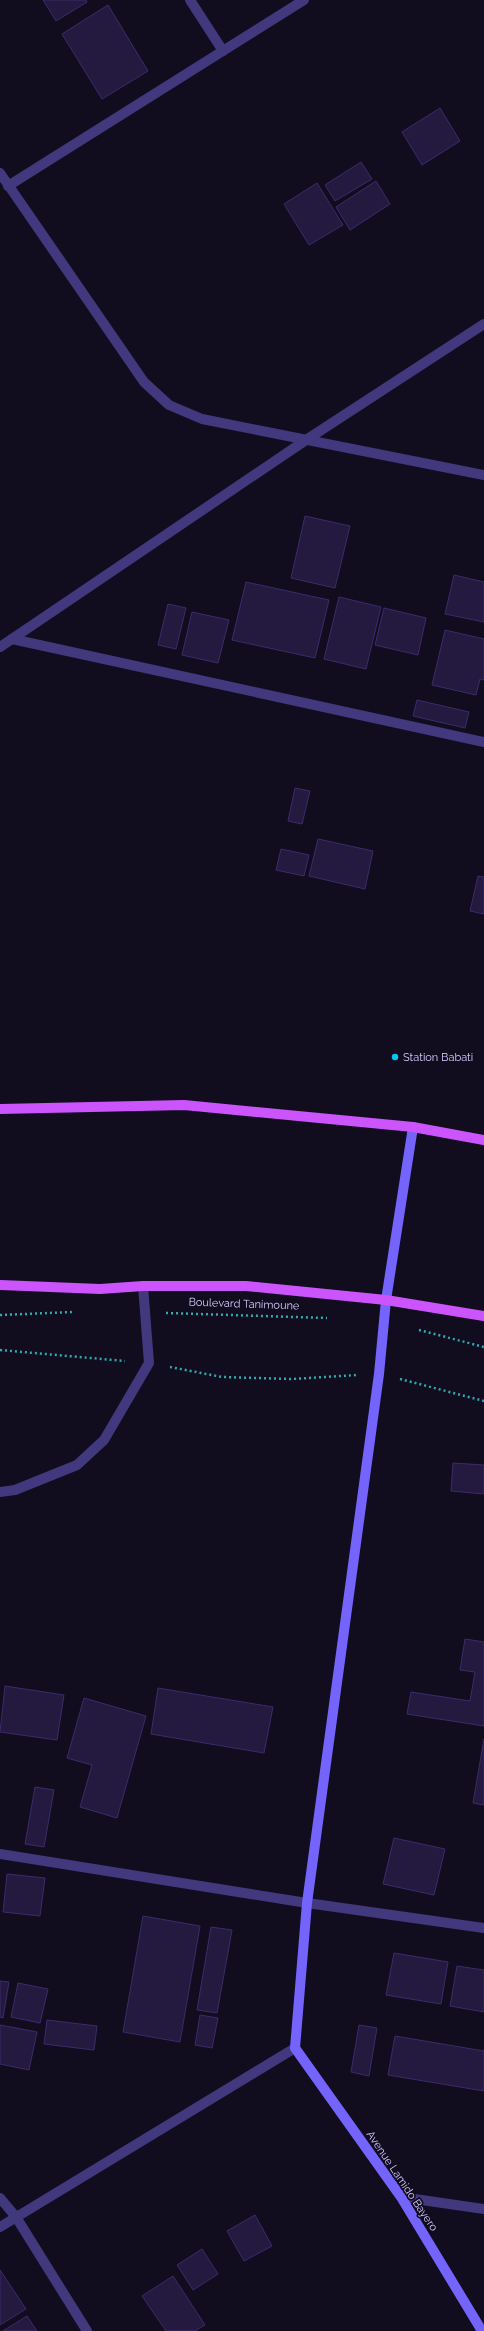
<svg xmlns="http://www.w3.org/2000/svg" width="484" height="2331" viewBox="0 0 484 2331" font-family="Raleway,sans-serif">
	<rect width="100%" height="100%" fill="#110d1f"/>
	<g fill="#24193f" stroke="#3d2b6b">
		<path d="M 43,0 L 86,0 L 87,2 L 56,21 Z"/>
		<path d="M 108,5 L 148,71 L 102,99 L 62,34 Z"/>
		<path d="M 440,108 L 460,141 L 422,165 L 402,132 Z"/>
		<path d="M 361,162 L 372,179 L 335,201 L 325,185 Z"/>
		<path d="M 376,181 L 390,204 L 350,230 L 336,207 Z"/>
		<path d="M 317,183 L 343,225 L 309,245 L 284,204 Z"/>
		<path d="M 305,516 L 350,526 L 335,588 L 291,578 Z"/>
		<path d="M 454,575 L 484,582 L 484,622 L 445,614 Z"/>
		<path d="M 246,582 L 329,600 L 315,658 L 232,640 Z"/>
		<path d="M 339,597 L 381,607 L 366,669 L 324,659 Z"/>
		<path d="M 168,604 L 186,608 L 176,649 L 158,645 Z"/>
		<path d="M 384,608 L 426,618 L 418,655 L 375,645 Z"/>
		<path d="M 192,612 L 229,620 L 218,663 L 182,655 Z"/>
		<path d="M 445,630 L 484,639 L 484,680 L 480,679 L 476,695 L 432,685 Z"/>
		<path d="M 417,700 L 469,712 L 465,728 L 413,716 Z"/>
		<path d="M 295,788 L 310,791 L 302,824 L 288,821 Z"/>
		<path d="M 318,839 L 373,851 L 365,889 L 309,876 Z"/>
		<path d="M 281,849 L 309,855 L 304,876 L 276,870 Z"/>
		<path d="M 478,876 L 484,877 L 484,914 L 470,911 Z"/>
		<path d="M 453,1463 L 484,1465 L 484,1494 L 451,1491 Z"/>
		<path d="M 465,1639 L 484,1642 L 484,1726 L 407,1714 L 411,1692 L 470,1701 L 475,1672 L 460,1670 Z"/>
		<path d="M 5,1686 L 64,1695 L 57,1740 L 0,1732 Z"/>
		<path d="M 158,1688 L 273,1707 L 264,1753 L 151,1734 Z"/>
		<path d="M 84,1698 L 146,1716 L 117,1818 L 80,1807 L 92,1765 L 67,1758 Z"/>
		<path d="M 484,1739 L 484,1805 L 473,1803 Z"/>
		<path d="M 35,1787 L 54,1790 L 44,1847 L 25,1844 Z"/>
		<path d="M 394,1838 L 445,1849 L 434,1895 L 383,1884 Z"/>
		<path d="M 7,1874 L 45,1878 L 40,1916 L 3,1912 Z"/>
		<path d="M 143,1916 L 200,1926 L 180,2042 L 123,2032 Z"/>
		<path d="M 211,1927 L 232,1930 L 217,2013 L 197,2010 Z"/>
		<path d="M 394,1953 L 448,1962 L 441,2004 L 386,1995 Z"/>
		<path d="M 457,1966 L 484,1970 L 484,2012 L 450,2006 Z"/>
		<path d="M 0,1981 L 9,1982 L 3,2018 L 0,2017 Z"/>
		<path d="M 18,1983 L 48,1989 L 40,2023 L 11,2017 Z"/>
		<path d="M 200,2015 L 218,2018 L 212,2048 L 195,2045 Z"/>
		<path d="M 47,2020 L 97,2026 L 94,2050 L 44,2044 Z"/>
		<path d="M 0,2025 L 37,2032 L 29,2070 L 0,2064 Z"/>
		<path d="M 359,2025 L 377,2028 L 369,2076 L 351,2072 Z"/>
		<path d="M 395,2036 L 484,2051 L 484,2091 L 388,2075 Z"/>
		<path d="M 255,2215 L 272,2246 L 244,2261 L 227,2231 Z"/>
		<path d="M 202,2249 L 218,2274 L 193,2290 L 177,2265 Z"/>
		<path d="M 0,2270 L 26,2309 L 0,2325 Z"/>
		<path d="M 173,2276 L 205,2325 L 195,2331 L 166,2331 L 142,2296 Z"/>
		<path d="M 27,2316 L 37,2331 L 3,2331 Z"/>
	</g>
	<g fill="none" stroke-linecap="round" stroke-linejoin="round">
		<g stroke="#2fabae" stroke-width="2.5" stroke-dasharray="2 3" stroke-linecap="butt">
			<path d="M 166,1313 L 327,1318"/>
			<path d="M 0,1315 L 73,1312"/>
			<path d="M 419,1330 L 484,1347"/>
			<path d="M 0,1350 L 125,1361"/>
			<path d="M 170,1367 L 222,1377 L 292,1379 L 357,1375"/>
			<path d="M 400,1379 L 484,1401"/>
		</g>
		<g stroke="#41387d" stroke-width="10">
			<path d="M 190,0 L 223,51"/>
			<path d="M 0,173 L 144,382 L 169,405 L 202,419 L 484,475"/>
			<path d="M 8,186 L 304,0"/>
			<path d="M 12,639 L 484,742"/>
			<path d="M 0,647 L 306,440 L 484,324"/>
			<path d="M 0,1492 L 15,1490 L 77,1465 L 104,1440 L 149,1363 L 143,1286"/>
			<path d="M 0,1854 L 307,1903 L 484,1928"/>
			<path d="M 401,2197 L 484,2209"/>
			<path d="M 0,2198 L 16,2217 L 87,2331"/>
			<path d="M 0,2227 L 295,2048"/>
		</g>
		<path stroke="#7464fc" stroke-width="10" d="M 413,1127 L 386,1300 L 379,1374 L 307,1903 L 295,2048 L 401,2197 L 482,2331"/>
		<g stroke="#cb54fc" stroke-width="10">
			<path d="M 0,1109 L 184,1105 L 413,1127 L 484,1140"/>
			<path d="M 0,1285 L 100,1289 L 143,1286 L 246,1286 L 386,1300 L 484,1316"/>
		</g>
	</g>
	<circle fill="#05c5f0" stroke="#110d1f" stroke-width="1.5" cx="395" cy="1057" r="4"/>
	<g text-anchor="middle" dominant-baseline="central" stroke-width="3.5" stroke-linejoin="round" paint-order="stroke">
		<g font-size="11" fill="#d5cbfe" stroke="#110d1f" text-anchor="start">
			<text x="403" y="1057">Station Babati</text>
		</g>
		<g font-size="11" fill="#d5cbfe" stroke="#110d1f">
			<text transform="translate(244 1304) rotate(2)">Boulevard Tanimoune</text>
			<text transform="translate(402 2181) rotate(56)">Avenue Lamido Bayero</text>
		</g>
	</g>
</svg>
